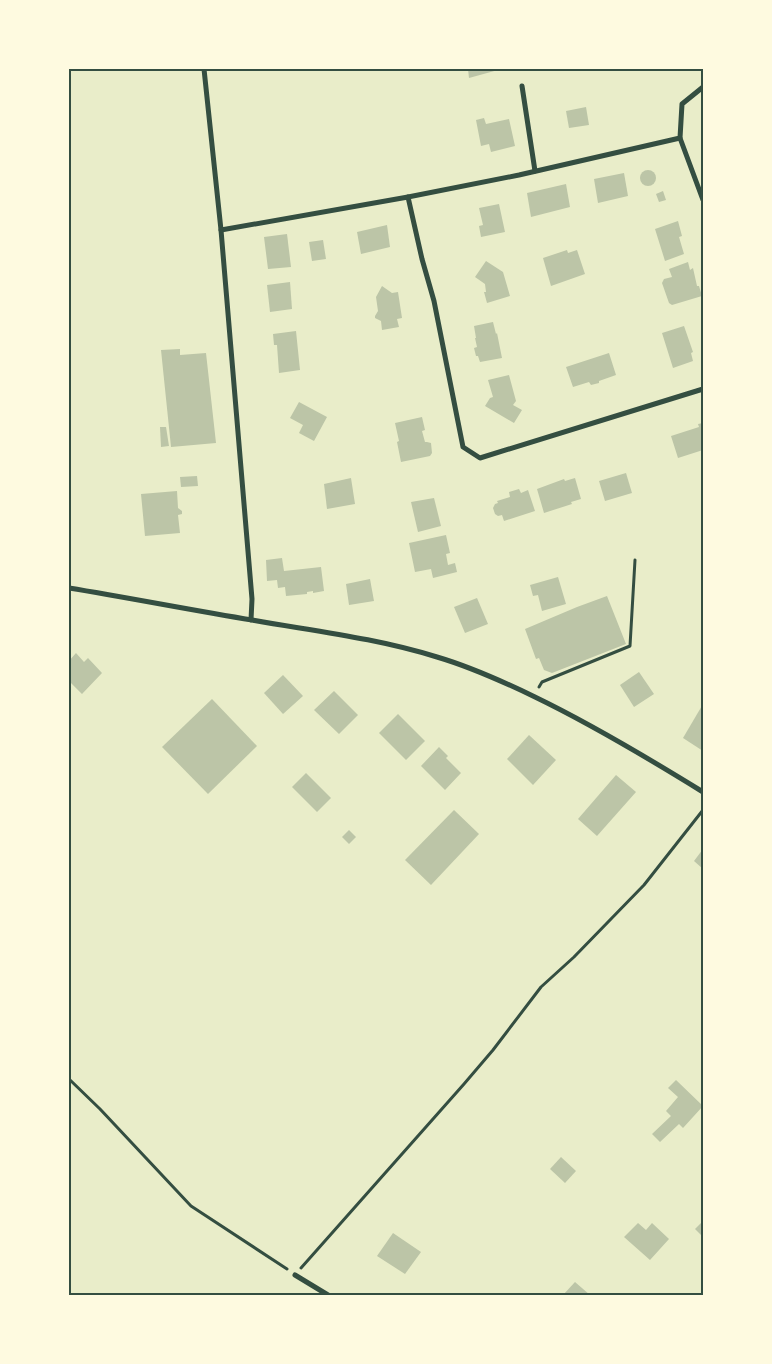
<svg xmlns="http://www.w3.org/2000/svg" width="772" height="1364" viewBox="0 0 772 1364" font-family="'Public Sans',sans-serif">
	<rect width="100%" height="100%" fill="#e9edc9"/>
	<g fill="#bcc5a7">
		<path d="M 468,69 L 498,69 L 498,70 L 469,78 Z"/>
		<path d="M 586,107 L 589,125 L 569,128 L 566,111 Z"/>
		<path d="M 484,118 L 486,124 L 509,119 L 515,146 L 491,152 L 489,144 L 481,146 L 476,120 Z"/>
		<circle cx="648" cy="178" r="8"/>
		<path d="M 624,173 L 628,196 L 598,203 L 594,179 Z"/>
		<path d="M 566,184 L 570,207 L 531,217 L 527,193 Z"/>
		<path d="M 663,191 L 666,200 L 659,202 L 656,194 Z"/>
		<path d="M 499,204 L 505,232 L 481,237 L 479,226 L 483,225 L 479,208 Z"/>
		<path d="M 678,221 L 682,236 L 679,237 L 684,254 L 665,261 L 655,229 Z"/>
		<path d="M 387,225 L 390,247 L 361,254 L 357,232 Z"/>
		<path d="M 287,234 L 291,267 L 268,269 L 264,237 Z"/>
		<path d="M 323,240 L 326,259 L 312,261 L 309,242 Z"/>
		<path d="M 567,250 L 568,253 L 577,250 L 585,274 L 551,286 L 543,258 Z"/>
		<path d="M 486,261 L 503,272 L 510,296 L 487,303 L 484,292 L 486,292 L 485,284 L 475,277 Z"/>
		<path d="M 688,262 L 690,270 L 693,268 L 697,286 L 699,286 L 702,296 L 672,305 L 669,303 L 662,283 L 664,279 L 672,277 L 669,269 Z"/>
		<path d="M 290,282 L 292,309 L 270,312 L 267,285 Z"/>
		<path d="M 382,286 L 392,293 L 398,292 L 402,318 L 397,319 L 399,327 L 382,330 L 381,321 L 375,318 L 375,316 L 378,311 L 376,297 Z"/>
		<path d="M 493,322 L 496,334 L 497,333 L 502,358 L 480,362 L 478,356 L 476,356 L 474,348 L 477,347 L 475,338 L 476,338 L 474,326 Z"/>
		<path d="M 684,326 L 693,352 L 691,353 L 693,361 L 673,368 L 662,333 Z"/>
		<path d="M 296,331 L 300,370 L 279,373 L 277,345 L 274,345 L 273,334 Z"/>
		<path d="M 180,349 L 180,355 L 206,353 L 216,443 L 171,447 L 161,350 Z"/>
		<path d="M 609,353 L 616,375 L 599,381 L 599,383 L 591,385 L 589,382 L 573,387 L 566,367 Z"/>
		<path d="M 509,375 L 516,401 L 513,405 L 522,410 L 514,423 L 485,406 L 490,398 L 493,397 L 488,380 Z"/>
		<path d="M 299,402 L 327,417 L 314,441 L 299,433 L 303,425 L 290,418 Z"/>
		<path d="M 422,417 L 425,430 L 422,431 L 425,442 L 427,442 L 431,443 L 432,453 L 430,456 L 401,462 L 397,442 L 399,441 L 395,423 Z"/>
		<path d="M 703,423 L 703,450 L 678,458 L 671,436 L 699,427 L 698,424 Z"/>
		<path d="M 160,427 L 166,427 L 169,446 L 161,447 Z"/>
		<path d="M 626,473 L 632,493 L 605,501 L 599,481 Z"/>
		<path d="M 197,476 L 198,486 L 181,487 L 180,477 Z"/>
		<path d="M 351,478 L 355,504 L 327,509 L 324,484 Z"/>
		<path d="M 575,478 L 581,499 L 571,502 L 572,504 L 544,513 L 537,489 L 564,479 L 565,481 Z"/>
		<path d="M 519,489 L 521,493 L 528,490 L 535,511 L 504,521 L 502,515 L 498,516 L 495,514 L 493,508 L 495,504 L 498,503 L 497,501 L 510,497 L 509,492 Z"/>
		<path d="M 177,491 L 178,508 L 182,511 L 182,514 L 178,515 L 180,533 L 145,536 L 141,494 Z"/>
		<path d="M 434,498 L 441,526 L 418,532 L 411,502 Z"/>
		<path d="M 446,535 L 450,553 L 446,554 L 448,565 L 455,563 L 457,572 L 433,578 L 431,569 L 415,572 L 409,543 Z"/>
		<path d="M 282,558 L 284,571 L 321,567 L 324,591 L 313,593 L 313,591 L 307,592 L 307,594 L 286,596 L 285,587 L 278,588 L 277,580 L 267,581 L 266,560 Z"/>
		<path d="M 558,577 L 566,604 L 542,611 L 538,595 L 533,596 L 530,585 Z"/>
		<path d="M 370,579 L 374,601 L 349,605 L 346,584 Z"/>
		<path d="M 607,596 L 626,644 L 552,673 L 544,670 L 539,658 L 536,659 L 525,629 L 577,607 Z"/>
		<path d="M 477,598 L 488,624 L 465,633 L 454,607 Z"/>
		<path d="M 76,653 L 84,662 L 88,658 L 102,673 L 82,694 L 69,681 L 69,661 Z"/>
		<path d="M 639,672 L 654,694 L 634,707 L 620,685 Z"/>
		<path d="M 283,675 L 303,696 L 283,714 L 264,693 Z"/>
		<path d="M 334,691 L 358,715 L 339,734 L 314,710 Z"/>
		<path d="M 212,699 L 257,746 L 208,794 L 162,747 Z"/>
		<path d="M 703,704 L 703,751 L 683,738 Z"/>
		<path d="M 398,714 L 425,741 L 406,760 L 379,733 Z"/>
		<path d="M 529,735 L 556,760 L 533,785 L 507,759 Z"/>
		<path d="M 439,747 L 448,756 L 446,758 L 461,773 L 445,790 L 421,766 Z"/>
		<path d="M 306,773 L 331,798 L 317,812 L 292,787 Z"/>
		<path d="M 616,775 L 636,792 L 597,836 L 578,819 Z"/>
		<path d="M 454,810 L 479,834 L 431,885 L 405,860 Z"/>
		<path d="M 349,830 L 356,837 L 349,844 L 342,837 Z"/>
		<path d="M 703,849 L 703,869 L 694,861 Z"/>
		<path d="M 676,1080 L 703,1106 L 683,1128 L 679,1124 L 660,1142 L 652,1134 L 671,1116 L 666,1111 L 678,1097 L 668,1088 Z"/>
		<path d="M 561,1157 L 576,1171 L 565,1183 L 550,1169 Z"/>
		<path d="M 703,1221 L 703,1237 L 695,1229 Z"/>
		<path d="M 638,1223 L 646,1230 L 652,1223 L 669,1239 L 650,1260 L 624,1237 Z"/>
		<path d="M 393,1233 L 421,1252 L 405,1274 L 377,1256 Z"/>
		<path d="M 575,1282 L 590,1295 L 563,1295 Z"/>
	</g>
	<g fill="none" stroke-linecap="round" stroke-linejoin="round">
		<g stroke="#344e41" stroke-width="3">
			<path d="M 539,687 L 542,682 L 630,646 L 635,560"/>
			<path d="M 69,1079 L 100,1109 L 191,1206 L 287,1269"/>
			<path d="M 301,1268 L 464,1084 L 493,1050 L 541,987 L 574,957 L 644,885 L 703,810"/>
		</g>
		<g stroke="#344e41" stroke-width="5">
			<path d="M 204,69 L 221,230 L 252,599 L 251,620"/>
			<path d="M 522,86 L 535,171"/>
			<path d="M 680,138 L 703,200"/>
			<path d="M 408,197 L 422,259 L 434,301 L 463,447 L 480,458 L 703,389"/>
			<path d="M 221,230 L 408,197 L 519,175 L 680,138 L 682,104 L 703,87"/>
			<path d="M 69,588 C 130,598 191,610 252,620 C 314,631 376,638 437,657 C 471,667 504,682 535,697 C 593,725 648,758 703,792"/>
			<path d="M 295,1275 L 328,1295"/>
		</g>
	</g>
	<rect width="772" height="1364" fill="none" stroke="#fefae0" stroke-width="140"/>
	<rect x="70" y="70" width="632" height="1224" fill="none" stroke="#344e41" stroke-width="2"/>
</svg>
